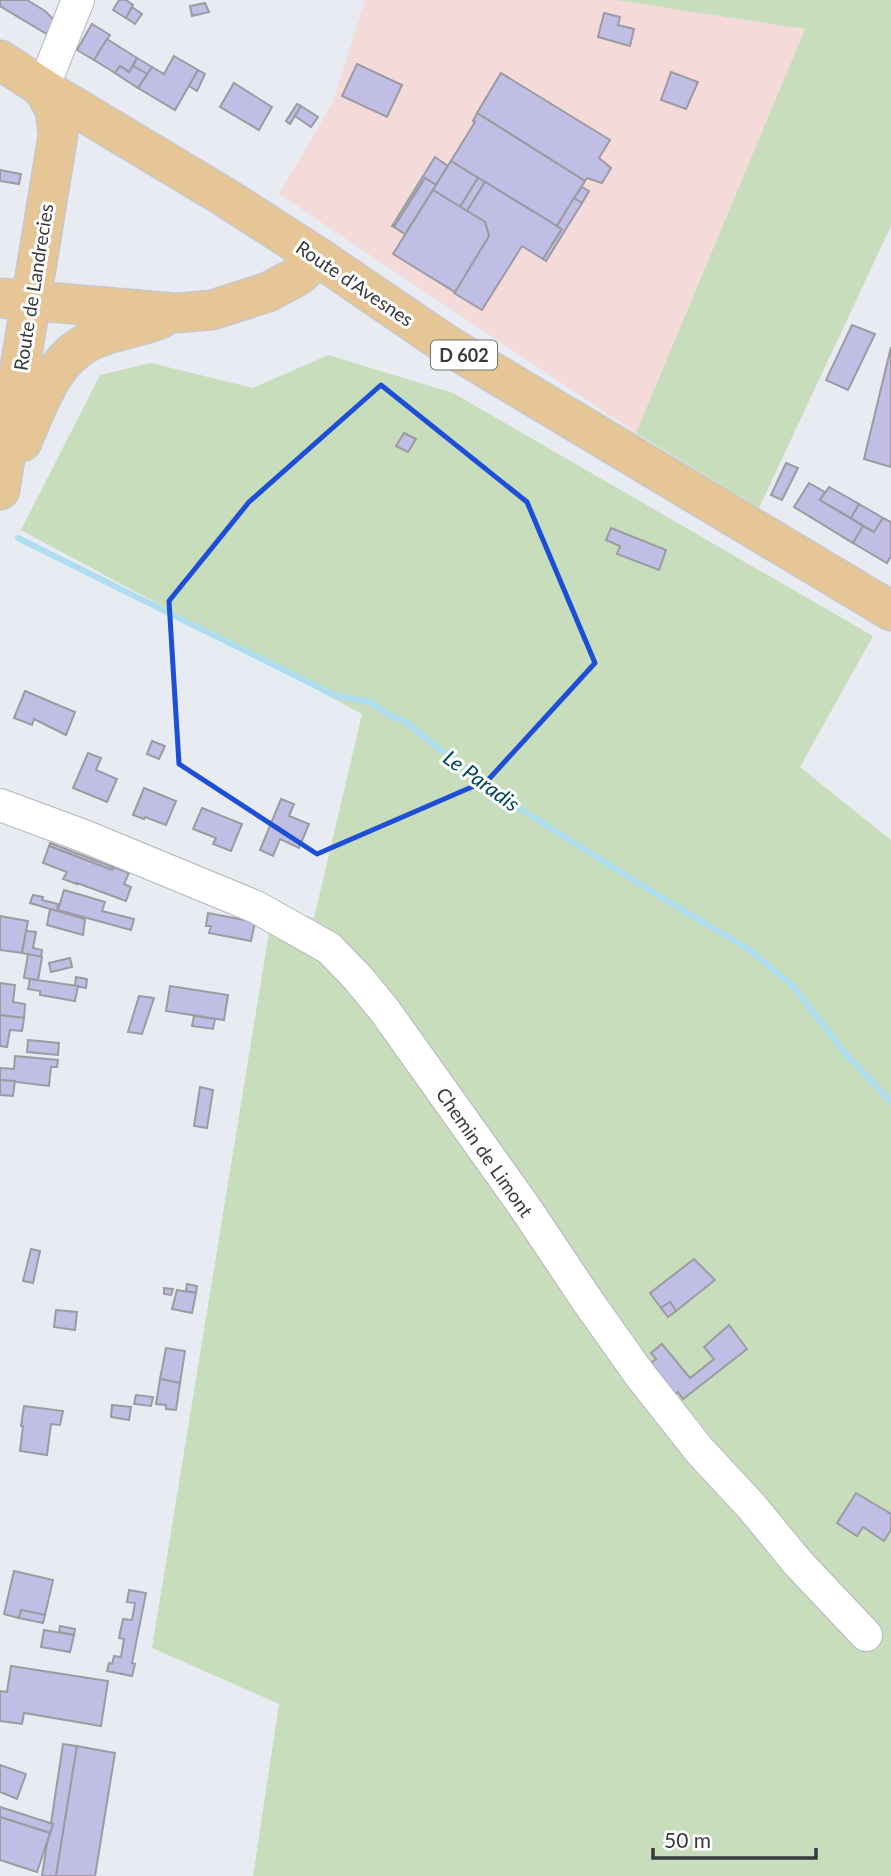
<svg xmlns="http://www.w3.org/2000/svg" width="891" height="1876" viewBox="0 0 891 1876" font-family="Lato,sans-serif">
	<rect width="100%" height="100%" fill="#e8ebf2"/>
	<path fill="#f5dada" d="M 365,0 L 615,0 L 805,29 L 636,433 L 279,194 L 332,104 Z"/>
	<g fill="#c7ddbb">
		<path d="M 615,0 L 891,0 L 891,226 L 759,508 L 636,433 L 805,29 Z"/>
		<path d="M 328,355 L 453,393 L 873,636 L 800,767 L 891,840 L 891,1876 L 253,1876 L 279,1704 L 152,1648 L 273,908 L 314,918 L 362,714 L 21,530 L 100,375 L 151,363 L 253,388 Z"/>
	</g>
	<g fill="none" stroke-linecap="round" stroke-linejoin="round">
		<path stroke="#adddee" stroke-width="6" d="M 18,538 L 334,695 L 370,702 L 389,715 L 404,721 L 497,794 L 649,890 L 750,950 L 793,986 L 844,1052 L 891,1102"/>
	</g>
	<g fill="#c0bee5" stroke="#9b9ba1" stroke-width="2">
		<path d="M 0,0 L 27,0 L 45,11 L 53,19 L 54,25 L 50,36 L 0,6 Z"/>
		<path d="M 119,0 L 126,0 L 133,5 L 126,18 L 113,10 Z"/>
		<path d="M 205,3 L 209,12 L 192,16 L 190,6 Z"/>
		<path d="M 132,7 L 142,14 L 135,24 L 126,18 Z"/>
		<path d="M 604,13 L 620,17 L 618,25 L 634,29 L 630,46 L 598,37 Z"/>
		<path d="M 92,24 L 110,35 L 94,60 L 77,50 Z"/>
		<path d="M 107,39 L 137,58 L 129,72 L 120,66 L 115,73 L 94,60 Z"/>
		<path d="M 174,56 L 198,70 L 175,110 L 138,88 L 152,67 L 164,74 Z"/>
		<path d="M 137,58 L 152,67 L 147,74 L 133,66 Z"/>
		<path d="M 357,64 L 402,85 L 387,117 L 342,96 Z"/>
		<path d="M 120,66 L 129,72 L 133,66 L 147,74 L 138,88 L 115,73 Z"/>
		<path d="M 198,70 L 205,74 L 197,91 L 189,86 Z"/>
		<path d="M 671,72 L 698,82 L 686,109 L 661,100 Z"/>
		<path d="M 501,73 L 610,140 L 599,158 L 611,168 L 602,183 L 587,178 L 585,181 L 477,113 Z"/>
		<path d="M 234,83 L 272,107 L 259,130 L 220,107 Z"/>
		<path d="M 297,104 L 301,106 L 290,124 L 286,121 Z"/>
		<path d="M 301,106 L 318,117 L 311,127 L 295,116 Z"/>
		<path d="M 477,113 L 585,181 L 557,226 L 451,161 L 475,122 L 473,121 Z"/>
		<path d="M 435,157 L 448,166 L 436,185 L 425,178 L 394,227 L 392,226 Z"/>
		<path d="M 451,161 L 478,178 L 460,207 L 433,190 Z"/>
		<path d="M 0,170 L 21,174 L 19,184 L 0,181 Z"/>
		<path d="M 425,178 L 436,185 L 405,234 L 394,227 Z"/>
		<path d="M 478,178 L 485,182 L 467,211 L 460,207 Z"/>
		<path d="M 485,182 L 562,229 L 543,259 L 522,246 L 482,310 L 454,293 L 489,236 L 485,222 L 467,211 Z"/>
		<path d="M 582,187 L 589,191 L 582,203 L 574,198 Z"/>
		<path d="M 433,190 L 485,222 L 489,236 L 455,292 L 393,254 Z"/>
		<path d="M 574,198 L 582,203 L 546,261 L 543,259 L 562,229 L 557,226 Z"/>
		<path d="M 852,325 L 875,334 L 848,390 L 826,380 Z"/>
		<path d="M 891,347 L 891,467 L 864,459 Z"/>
		<path d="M 404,433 L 416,439 L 408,452 L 396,446 Z"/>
		<path d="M 786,463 L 798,468 L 782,500 L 771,495 Z"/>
		<path d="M 809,483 L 825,492 L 820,500 L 863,526 L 853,543 L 794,507 Z"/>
		<path d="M 829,487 L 859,504 L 851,518 L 820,500 Z"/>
		<path d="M 859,504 L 883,518 L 874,532 L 851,518 Z"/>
		<path d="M 883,518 L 891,522 L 891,556 L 887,563 L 853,543 L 863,526 L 874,532 Z"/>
		<path d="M 611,528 L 666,550 L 659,570 L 617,554 L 620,546 L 606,540 Z"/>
		<path d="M 25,691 L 75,712 L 66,735 L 34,719 L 32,725 L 14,718 Z"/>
		<path d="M 152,741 L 165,746 L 159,759 L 147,754 Z"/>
		<path d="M 88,753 L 101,758 L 96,770 L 117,779 L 107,802 L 73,788 Z"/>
		<path d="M 144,788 L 176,801 L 166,825 L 145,817 L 144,819 L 133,815 Z"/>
		<path d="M 281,799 L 294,804 L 289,816 L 309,824 L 299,848 L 280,839 L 273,856 L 260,850 Z"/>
		<path d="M 202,808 L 242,824 L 231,851 L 213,844 L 216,838 L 193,829 Z"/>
		<path d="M 50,843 L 113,867 L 112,870 L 49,846 Z"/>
		<path d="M 49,846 L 112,870 L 113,867 L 129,873 L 124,884 L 131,887 L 126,901 L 77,883 L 77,884 L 63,879 L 67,872 L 43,863 Z"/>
		<path d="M 64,890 L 105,902 L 102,911 L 134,919 L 131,930 L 58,910 Z"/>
		<path d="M 33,895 L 43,897 L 42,900 L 58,904 L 57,911 L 30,903 Z"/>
		<path d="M 50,909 L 85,919 L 83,935 L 47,925 Z"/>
		<path d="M 208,913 L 255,922 L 251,941 L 209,933 L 211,926 L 206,926 Z"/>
		<path d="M 0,916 L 28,921 L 22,953 L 0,950 Z"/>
		<path d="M 26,931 L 36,932 L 33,948 L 42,950 L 41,957 L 22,953 Z"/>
		<path d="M 28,954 L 42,957 L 38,980 L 24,978 Z"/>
		<path d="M 70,958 L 72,967 L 51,972 L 49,963 Z"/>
		<path d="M 76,977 L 87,979 L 86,988 L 75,986 Z"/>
		<path d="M 30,979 L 78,986 L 75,1001 L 40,995 L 40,991 L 28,989 Z"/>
		<path d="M 0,983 L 15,985 L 13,1002 L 25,1004 L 24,1018 L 0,1015 Z"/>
		<path d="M 170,986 L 228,995 L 224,1020 L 166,1011 Z"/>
		<path d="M 139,996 L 154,998 L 142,1034 L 128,1032 Z"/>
		<path d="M 0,1015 L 24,1018 L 22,1031 L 10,1030 L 7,1047 L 0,1046 Z"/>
		<path d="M 194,1016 L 215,1019 L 213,1029 L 192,1026 Z"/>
		<path d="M 28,1040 L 59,1043 L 58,1055 L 27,1052 Z"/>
		<path d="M 15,1056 L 58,1060 L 57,1067 L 51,1067 L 49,1086 L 0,1080 L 0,1068 L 14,1069 Z"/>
		<path d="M 0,1080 L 15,1081 L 13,1096 L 0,1095 Z"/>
		<path d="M 200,1087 L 213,1090 L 207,1128 L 194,1126 Z"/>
		<path d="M 31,1249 L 40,1251 L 33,1283 L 23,1281 Z"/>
		<path d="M 694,1259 L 715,1280 L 676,1311 L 670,1302 L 661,1308 L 650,1293 Z"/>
		<path d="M 187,1284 L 197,1286 L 196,1293 L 186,1291 Z"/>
		<path d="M 164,1288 L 173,1289 L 171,1295 L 164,1294 Z"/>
		<path d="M 177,1290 L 196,1293 L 192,1313 L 172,1309 Z"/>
		<path d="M 670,1302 L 676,1311 L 668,1317 L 661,1308 Z"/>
		<path d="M 56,1310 L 77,1312 L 75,1330 L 54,1327 Z"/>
		<path d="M 729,1325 L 747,1349 L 683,1399 L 678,1392 L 674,1394 L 650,1364 L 656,1359 L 651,1353 L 662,1344 L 690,1378 L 714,1359 L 704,1347 Z"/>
		<path d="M 166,1348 L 185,1351 L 180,1383 L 160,1379 Z"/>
		<path d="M 160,1379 L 180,1383 L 176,1410 L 166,1409 L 166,1405 L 156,1404 Z"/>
		<path d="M 136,1395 L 153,1397 L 151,1406 L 134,1404 Z"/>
		<path d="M 112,1405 L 131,1407 L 129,1420 L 111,1417 Z"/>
		<path d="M 24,1406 L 63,1411 L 60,1425 L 51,1424 L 47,1455 L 20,1451 L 23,1426 L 21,1426 Z"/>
		<path d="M 856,1493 L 891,1514 L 891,1530 L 884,1541 L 863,1527 L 857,1536 L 837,1523 Z"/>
		<path d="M 14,1571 L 53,1580 L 45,1615 L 21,1610 L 19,1618 L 4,1614 Z"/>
		<path d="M 129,1590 L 146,1593 L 132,1663 L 135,1664 L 132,1676 L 107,1671 L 109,1663 L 112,1664 L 114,1656 L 121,1657 L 124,1639 L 119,1638 L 123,1619 L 132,1620 L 135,1603 L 127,1602 Z"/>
		<path d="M 21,1610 L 45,1615 L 43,1623 L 19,1618 Z"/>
		<path d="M 60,1626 L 75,1629 L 74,1635 L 59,1632 Z"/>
		<path d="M 44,1630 L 74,1635 L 70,1652 L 41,1647 Z"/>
		<path d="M 11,1666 L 108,1681 L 101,1726 L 24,1713 L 22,1724 L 0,1721 L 0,1691 L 7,1692 Z"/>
		<path d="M 63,1744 L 77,1746 L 56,1876 L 42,1876 L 47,1843 L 53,1824 L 51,1823 Z"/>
		<path d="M 77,1746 L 115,1753 L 95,1876 L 56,1876 Z"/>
		<path d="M 0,1765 L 26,1774 L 17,1799 L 0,1792 Z"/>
		<path d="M 0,1807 L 53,1824 L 50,1833 L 0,1817 Z"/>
		<path d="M 0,1817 L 50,1833 L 37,1872 L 0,1860 Z"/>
	</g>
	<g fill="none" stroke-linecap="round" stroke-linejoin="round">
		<defs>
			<g id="minor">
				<path d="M 43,88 L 78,0"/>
				<path d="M 0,805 L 84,836 L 256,907 L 329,948 L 358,978 L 385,1011 L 524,1206 L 589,1303 L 640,1375 L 700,1451 L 752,1507 L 798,1563 L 866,1635"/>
			</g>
			<g id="major">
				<path d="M 0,60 L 43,88 L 223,196 L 318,257 L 444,343 L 891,611"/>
				<path d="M 0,298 L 177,313 L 212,310 L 268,292 L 298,276 L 318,257"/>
				<path d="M 22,442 C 39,403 53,355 97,338 C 117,330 140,327 160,319"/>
				<path d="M 0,490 L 58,135 L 55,110 L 43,88"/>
			</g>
		</defs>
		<use href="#minor" stroke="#b2b6bc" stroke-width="34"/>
		<use href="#major" stroke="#c7c8c8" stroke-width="41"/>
		<use href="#minor" stroke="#fff" stroke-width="32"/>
		<use href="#major" stroke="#e6c597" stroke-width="38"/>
	</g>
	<path fill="none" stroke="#1d4ed8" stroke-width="5" stroke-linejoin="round" d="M 381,385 L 527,502 L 595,663 L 488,780 L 317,854 L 179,764 L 169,601 L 249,502 Z"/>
	<g text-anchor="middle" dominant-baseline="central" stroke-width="6" stroke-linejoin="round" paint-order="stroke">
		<rect fill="#fff" stroke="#747476" stroke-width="2" x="431" y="340.5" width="66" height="29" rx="5"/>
		<g font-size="18" font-weight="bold" fill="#38393c">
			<text x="464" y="355">D 602</text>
		</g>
		<g font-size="19" fill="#38393c" stroke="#fff">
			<text transform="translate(355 283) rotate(34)">Route d'Avesnes</text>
			<text transform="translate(33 287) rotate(-81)">Route de Landrecies</text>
			<text transform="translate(485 1152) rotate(55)">Chemin de Limont</text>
		</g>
		<g font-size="21" font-style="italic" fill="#014759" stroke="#fff">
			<text transform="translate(482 780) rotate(36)">Le Paradis</text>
		</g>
	</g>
	<path d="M653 1848v10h163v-10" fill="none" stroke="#38393c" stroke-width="3.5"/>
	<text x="664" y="1848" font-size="21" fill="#38393c" stroke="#ffffff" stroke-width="5" paint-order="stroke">50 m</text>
</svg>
